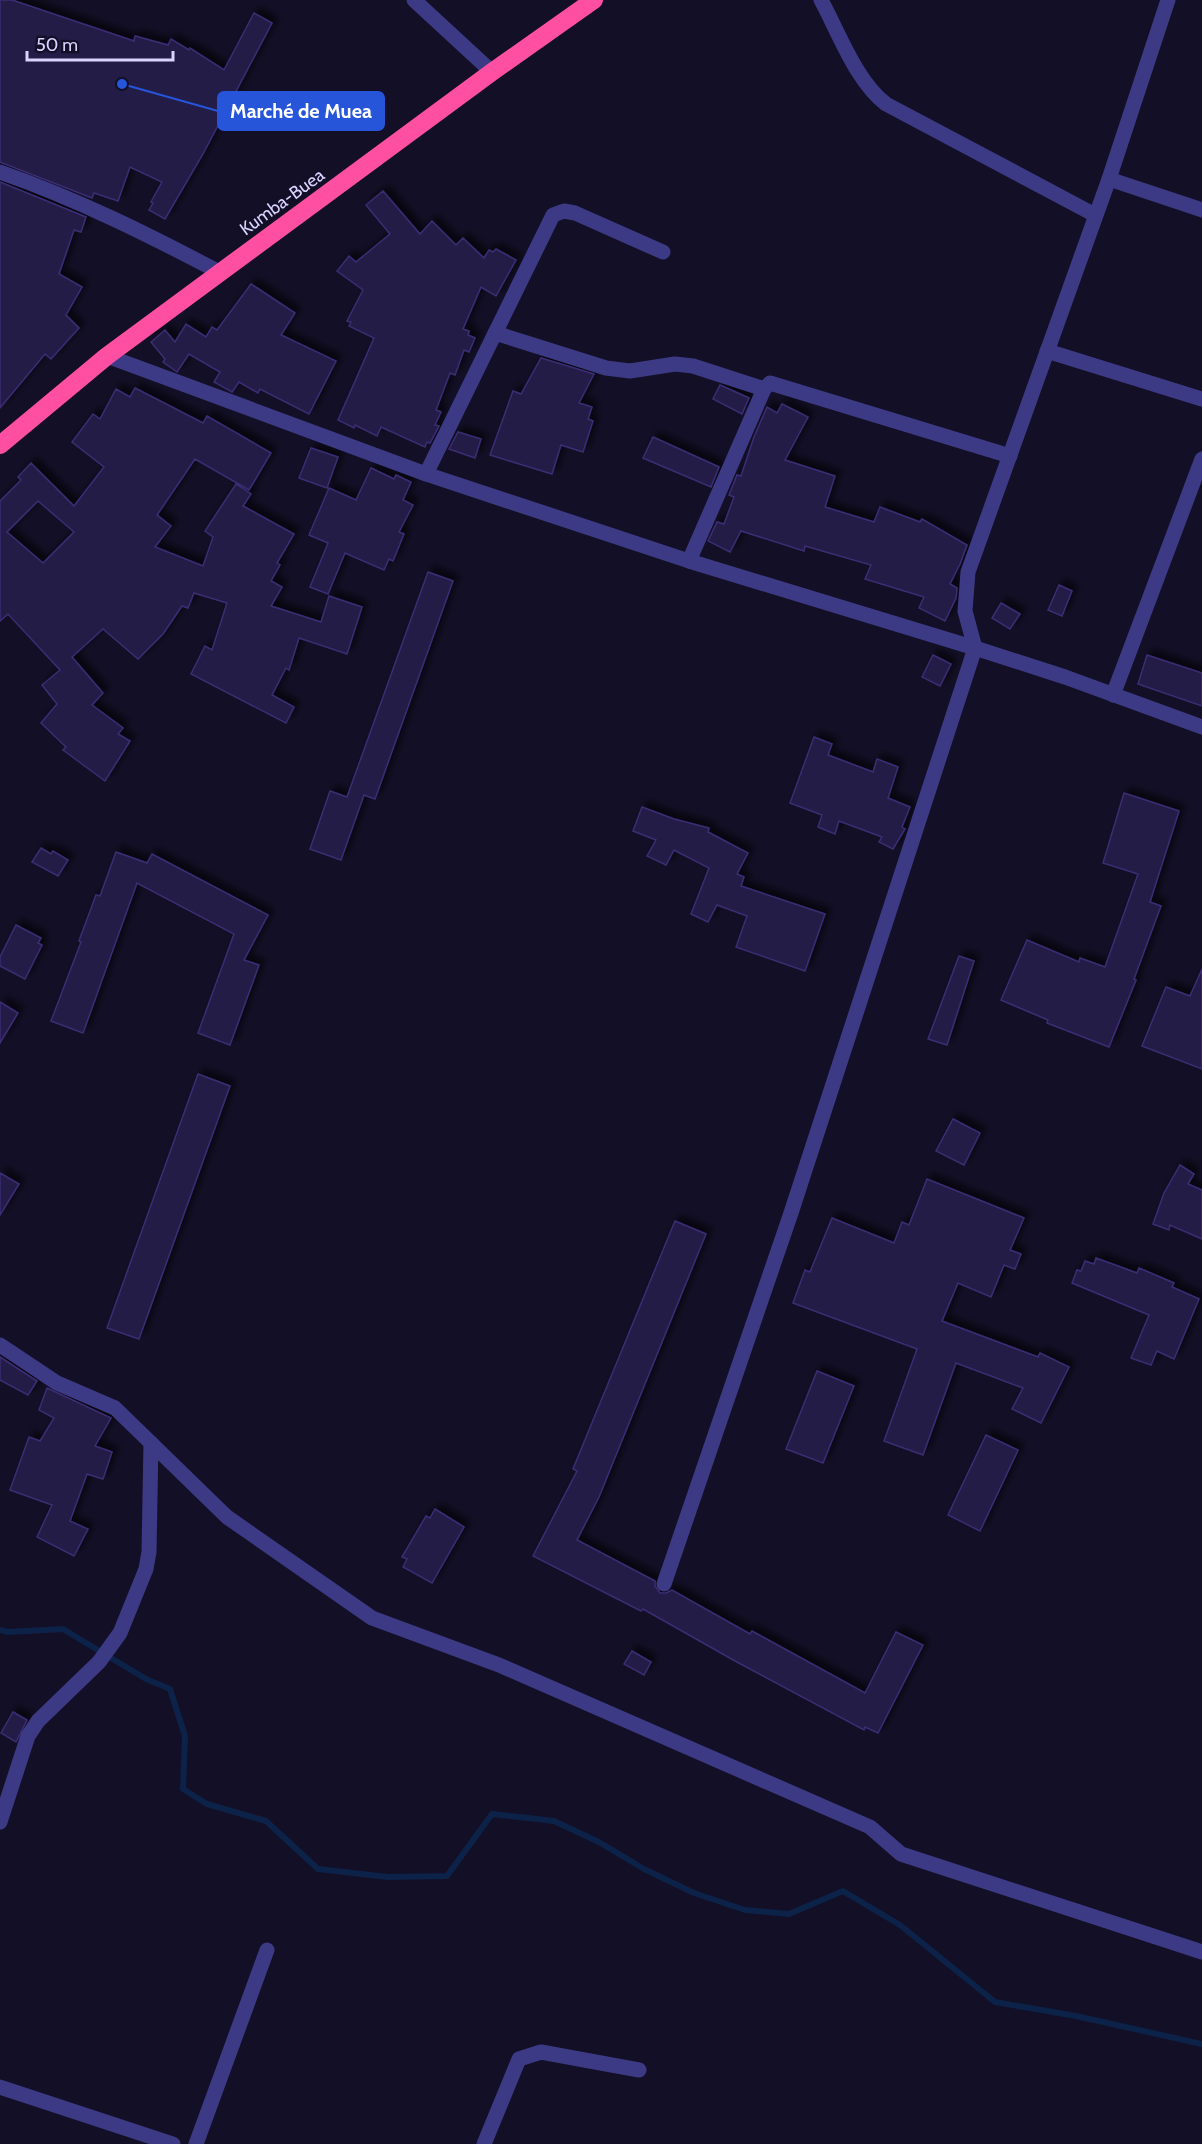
<svg xmlns="http://www.w3.org/2000/svg" width="1202" height="2144" viewBox="0 0 1202 2144" font-family="Cabin,sans-serif">
	<defs>
		<filter id="shadow"><feDropShadow dx="5.5" dy="-5.5" stdDeviation="3" flood-color="#0009"/></filter>
	</defs>
	<rect width="100%" height="100%" fill="#130f26"/>
	<g fill="none" stroke-linecap="round" stroke-linejoin="round">
		<path stroke="#0c2248" stroke-width="6" d="M 0,1630 L 8,1632 L 63,1629 L 146,1679 L 170,1689 L 185,1736 L 183,1789 L 207,1804 L 266,1821 L 318,1869 L 388,1877 L 447,1876 L 492,1814 L 554,1821 L 599,1842 L 644,1869 L 694,1893 L 745,1910 L 789,1914 L 843,1891 L 900,1925 L 995,2002 L 1076,2016 L 1202,2044"/>
	</g>
	<g fill="#241b47" stroke="#3b2d73" stroke-width="1.5" fill-rule="evenodd" filter="url(#shadow)">
		<path d="M 0,0 L 12,0 L 134,41 L 135,36 L 168,45 L 171,39 L 189,50 L 190,48 L 224,70 L 254,13 L 272,23 L 203,154 L 165,219 L 149,210 L 153,203 L 151,202 L 162,182 L 130,167 L 118,201 L 94,193 L 92,198 L 0,162 Z"/>
		<path d="M 0,182 L 86,217 L 81,232 L 74,230 L 59,274 L 82,287 L 66,315 L 79,328 L 51,359 L 45,354 L 0,408 Z"/>
		<path d="M 383,191 L 420,234 L 432,221 L 456,245 L 463,238 L 484,258 L 489,250 L 493,252 L 496,249 L 516,260 L 496,296 L 481,287 L 463,329 L 469,331 L 468,335 L 475,338 L 469,352 L 464,350 L 455,375 L 450,373 L 436,410 L 441,412 L 435,425 L 439,426 L 430,443 L 427,442 L 425,447 L 381,427 L 377,436 L 355,425 L 354,428 L 338,420 L 374,338 L 349,326 L 351,322 L 347,321 L 363,290 L 337,271 L 349,256 L 356,262 L 390,234 L 366,205 Z"/>
		<path d="M 251,284 L 295,313 L 281,335 L 336,361 L 309,414 L 260,389 L 258,393 L 239,382 L 232,392 L 214,382 L 220,372 L 189,354 L 177,372 L 163,362 L 165,359 L 151,342 L 165,330 L 175,342 L 186,324 L 206,337 L 212,327 L 217,330 Z"/>
		<path d="M 541,358 L 594,374 L 579,403 L 592,407 L 588,419 L 593,421 L 583,452 L 561,445 L 552,474 L 490,455 L 513,391 L 521,394 Z"/>
		<path d="M 720,385 L 749,398 L 742,414 L 713,399 Z"/>
		<path d="M 135,388 L 203,423 L 207,416 L 271,453 L 249,490 L 195,459 L 157,515 L 171,526 L 155,547 L 203,566 L 213,537 L 205,531 L 236,484 L 251,494 L 243,506 L 294,534 L 277,563 L 280,565 L 271,581 L 282,587 L 271,606 L 321,622 L 329,596 L 362,607 L 347,654 L 299,638 L 289,670 L 286,668 L 272,695 L 294,707 L 286,723 L 191,674 L 205,646 L 212,650 L 227,603 L 194,593 L 188,608 L 182,606 L 163,634 L 138,659 L 103,629 L 72,657 L 103,693 L 92,705 L 123,728 L 118,734 L 130,741 L 105,781 L 63,750 L 66,747 L 41,723 L 57,704 L 42,685 L 60,670 L 8,614 L 0,621 L 0,501 L 21,480 L 18,477 L 31,463 L 74,506 L 104,467 L 72,442 L 93,414 L 100,419 L 116,389 L 130,397 ZM 38,501 L 74,532 L 43,563 L 7,532 Z"/>
		<path d="M 782,404 L 808,417 L 785,460 L 835,476 L 825,507 L 874,522 L 880,507 L 920,522 L 922,519 L 967,545 L 960,564 L 950,584 L 957,588 L 956,598 L 945,621 L 919,608 L 924,597 L 865,579 L 871,565 L 805,546 L 804,551 L 741,531 L 730,552 L 708,541 L 717,522 L 724,524 L 734,497 L 729,495 L 737,475 L 741,476 L 754,437 L 767,407 L 777,413 Z"/>
		<path d="M 458,432 L 481,439 L 475,458 L 449,449 Z"/>
		<path d="M 653,437 L 719,467 L 711,487 L 643,458 Z"/>
		<path d="M 311,448 L 338,457 L 327,488 L 299,478 Z"/>
		<path d="M 371,468 L 394,479 L 396,475 L 411,482 L 403,500 L 413,505 L 399,532 L 404,534 L 393,561 L 389,559 L 384,570 L 345,553 L 328,594 L 310,587 L 328,543 L 309,535 L 329,488 L 356,500 Z"/>
		<path d="M 428,572 L 453,581 L 375,799 L 364,795 L 341,860 L 310,849 L 330,791 L 347,797 Z"/>
		<path d="M 1059,585 L 1072,591 L 1062,616 L 1048,610 Z"/>
		<path d="M 1001,603 L 1020,614 L 1010,629 L 992,618 Z"/>
		<path d="M 933,655 L 951,664 L 940,686 L 922,677 Z"/>
		<path d="M 1147,655 L 1202,673 L 1202,706 L 1138,684 Z"/>
		<path d="M 814,737 L 832,744 L 828,755 L 873,772 L 877,759 L 898,767 L 888,798 L 910,807 L 902,827 L 905,829 L 893,849 L 879,842 L 882,837 L 839,821 L 835,834 L 818,827 L 822,815 L 790,803 Z"/>
		<path d="M 1124,793 L 1179,811 L 1150,902 L 1161,906 L 1134,979 L 1136,980 L 1109,1047 L 1047,1023 L 1048,1020 L 1001,1000 L 1027,940 L 1079,962 L 1080,958 L 1105,967 L 1138,874 L 1103,863 Z"/>
		<path d="M 642,807 L 674,819 L 709,828 L 708,832 L 748,853 L 737,874 L 744,877 L 741,886 L 825,914 L 805,971 L 736,947 L 747,916 L 717,905 L 708,922 L 691,914 L 709,868 L 674,850 L 666,865 L 647,856 L 656,840 L 633,831 Z"/>
		<path d="M 41,848 L 51,854 L 53,851 L 68,860 L 58,876 L 32,862 Z"/>
		<path d="M 116,852 L 147,863 L 152,854 L 268,915 L 244,960 L 259,965 L 230,1045 L 198,1033 L 234,934 L 137,883 L 83,1033 L 51,1021 L 81,942 L 79,941 L 96,895 L 100,896 Z"/>
		<path d="M 16,925 L 41,938 L 38,943 L 42,945 L 25,979 L 0,966 L 0,957 Z"/>
		<path d="M 959,956 L 974,961 L 947,1045 L 928,1039 Z"/>
		<path d="M 1202,969 L 1202,1069 L 1142,1046 L 1166,987 L 1190,996 Z"/>
		<path d="M 0,1002 L 18,1013 L 0,1043 Z"/>
		<path d="M 198,1074 L 230,1086 L 139,1339 L 107,1328 Z"/>
		<path d="M 953,1119 L 980,1133 L 964,1165 L 936,1151 Z"/>
		<path d="M 1180,1165 L 1194,1174 L 1188,1184 L 1202,1190 L 1202,1239 L 1170,1225 L 1169,1230 L 1153,1224 L 1164,1193 Z"/>
		<path d="M 0,1173 L 19,1184 L 0,1215 Z"/>
		<path d="M 927,1179 L 1024,1218 L 1010,1250 L 1021,1254 L 1015,1269 L 1004,1265 L 991,1297 L 958,1283 L 942,1321 L 1038,1357 L 1040,1353 L 1069,1367 L 1041,1423 L 1012,1409 L 1023,1388 L 956,1363 L 923,1455 L 884,1441 L 917,1349 L 793,1303 L 805,1270 L 810,1272 L 832,1218 L 894,1243 L 902,1222 L 909,1225 Z"/>
		<path d="M 675,1221 L 706,1234 L 599,1497 L 577,1540 L 655,1581 L 655,1586 L 660,1593 L 666,1593 L 672,1590 L 750,1634 L 752,1631 L 865,1693 L 896,1632 L 923,1645 L 878,1733 L 865,1727 L 864,1730 L 735,1661 L 643,1609 L 641,1611 L 533,1556 L 577,1471 L 573,1469 Z"/>
		<path d="M 1096,1258 L 1137,1273 L 1139,1268 L 1174,1283 L 1172,1287 L 1199,1299 L 1174,1359 L 1157,1351 L 1151,1365 L 1131,1358 L 1149,1315 L 1072,1283 L 1077,1270 L 1081,1271 L 1085,1261 L 1094,1264 Z"/>
		<path d="M 0,1357 L 37,1381 L 28,1395 L 0,1380 Z"/>
		<path d="M 817,1371 L 854,1386 L 823,1463 L 786,1449 Z"/>
		<path d="M 47,1388 L 111,1418 L 95,1446 L 112,1452 L 103,1479 L 87,1474 L 70,1521 L 88,1529 L 74,1556 L 37,1537 L 52,1505 L 10,1490 L 29,1437 L 40,1441 L 54,1418 L 39,1410 Z"/>
		<path d="M 986,1435 L 1018,1450 L 980,1531 L 948,1515 Z"/>
		<path d="M 435,1509 L 464,1527 L 432,1583 L 403,1567 L 407,1559 L 402,1557 L 426,1516 L 430,1518 Z"/>
		<path d="M 632,1651 L 651,1662 L 644,1675 L 624,1664 Z"/>
		<path d="M 13,1712 L 27,1720 L 16,1742 L 1,1733 Z"/>
	</g>
	<g fill="none" stroke-linecap="round" stroke-linejoin="round">
		<g stroke="#3d3a85" stroke-width="15">
			<path d="M 414,0 L 492,72"/>
			<path d="M 821,0 C 839,33 856,81 886,104 L 1095,215"/>
			<path d="M 0,172 C 77,199 149,235 221,273"/>
			<path d="M 1109,179 L 1202,210"/>
			<path d="M 495,333 L 606,368 L 630,371 L 675,364 L 693,366 L 764,389"/>
			<path d="M 1047,351 L 1202,399"/>
			<path d="M 107,356 L 426,474 L 689,561 L 975,648 L 1065,677 L 1202,727"/>
			<path d="M 426,474 L 553,215 L 564,211 L 575,213 L 663,252"/>
			<path d="M 689,561 L 764,389 L 770,383 L 1010,456"/>
			<path d="M 1113,695 L 1202,459"/>
			<path d="M 0,1345 L 57,1383 L 115,1408 L 227,1517 L 372,1618 L 499,1665 L 870,1827 L 901,1854 L 1202,1952"/>
			<path d="M 664,1584 L 791,1213 L 975,648 L 965,611 L 968,572 L 1109,179 L 1168,0"/>
			<path d="M 0,1822 L 28,1736 L 38,1721 L 99,1662 L 120,1633 L 146,1569 L 149,1552 L 151,1443"/>
			<path d="M 0,2087 L 173,2144"/>
			<path d="M 196,2144 L 267,1950"/>
			<path d="M 484,2144 L 519,2059 L 541,2052 L 639,2070"/>
		</g>
		<path stroke="#ff4fa3" stroke-width="18" d="M 0,445 L 107,356 L 492,72 L 594,0"/>
	</g>
	<g text-anchor="middle" dominant-baseline="central" stroke-width="4.5" stroke-linejoin="round" paint-order="stroke">
		<g font-size="18" fill="#d9d4ff" stroke="#130f26">
			<text transform="translate(282 202) rotate(-36)">Kumba-Buea</text>
		</g>
	</g>
	<path fill="none" stroke="#2655da" stroke-width="2" d="M122 84L218 111"/>
	<circle fill="#2655da" stroke="#130f26" stroke-width="2" cx="122" cy="84" r="6"/>
	<rect fill="#2655da" stroke="#2655da" stroke-width="2" x="218" y="92" width="166" height="38" rx="6"/>
	<g font-size="20" text-anchor="middle" font-weight="bold" fill="#fff">
		<text x="301" y="118">Marché de Muea</text>
	</g>
	<path d="M27 51v9h146v-9" fill="none" stroke="#d9d4ff" stroke-width="3"/>
	<text x="36" y="51" font-size="18" fill="#d9d4ff" stroke="#130f26" stroke-width="4.5" paint-order="stroke">50 m</text>
</svg>
